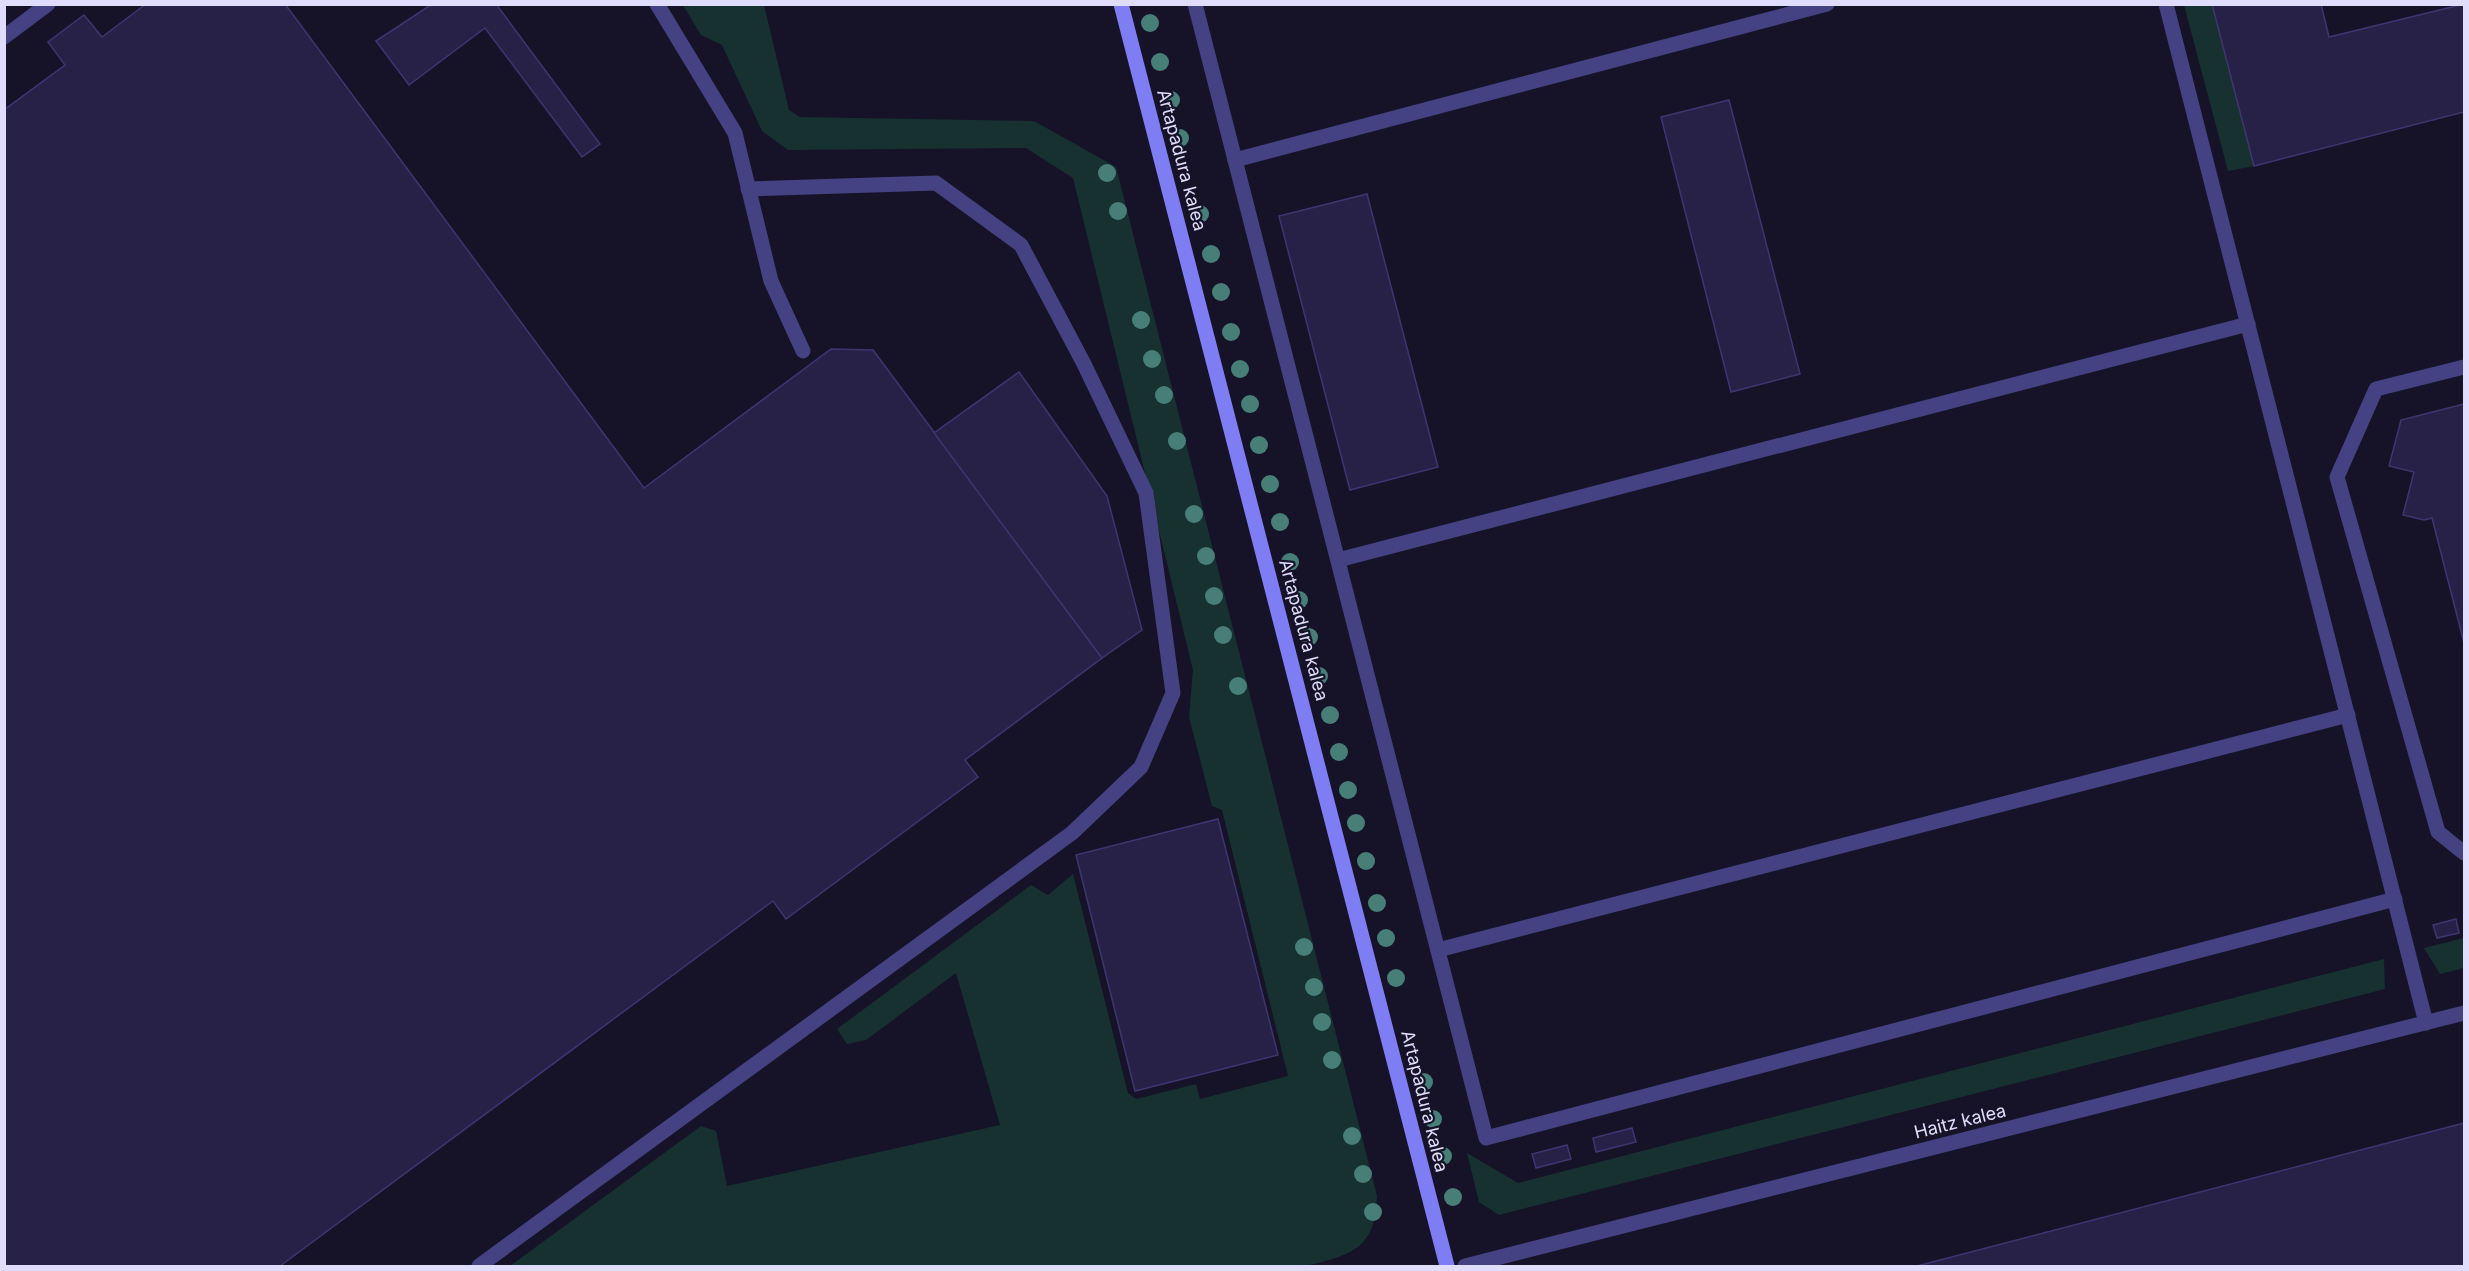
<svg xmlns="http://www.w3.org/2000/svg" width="2469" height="1271" viewBox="0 0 2469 1271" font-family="Inter,sans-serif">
	<rect width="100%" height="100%" fill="#161328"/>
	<g fill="#163130">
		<path d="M 683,5 L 764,5 L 789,110 L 800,117 L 1034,121 L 1116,167 L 1377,1196 C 1376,1249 1351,1255 1306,1266 L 510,1266 L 701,1126 L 716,1131 L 727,1186 L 1000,1125 L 956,973 L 866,1040 L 847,1044 L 837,1029 L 1031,885 L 1048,895 L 1073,874 L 1128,1093 L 1136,1099 L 1196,1084 L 1200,1099 L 1288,1076 L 1222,810 L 1212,806 L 1189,717 L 1193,670 L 1073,178 L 1026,148 L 788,150 L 762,131 L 722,45 L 701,35 Z"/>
		<path d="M 2184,5 L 2212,5 L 2254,166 L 2228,171 Z"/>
		<path d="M 2464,938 L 2464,968 L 2440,974 L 2424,948 Z"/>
		<path d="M 2384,959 L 2385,989 L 1499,1215 L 1479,1202 L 1467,1153 L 1518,1183 Z"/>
	</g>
	<g fill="#282147" stroke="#3f3571" stroke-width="1.5">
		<path d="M 146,4 L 285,4 L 644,488 L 831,349 L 873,350 L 1102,658 L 965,760 L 978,777 L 786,919 L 773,901 L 280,1266 L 7,1266 L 4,1263 L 4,110 L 65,65 L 48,42 L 84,15 L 102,37 Z"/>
		<path d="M 432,4 L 496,4 L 600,144 L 582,157 L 485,28 L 409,85 L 376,41 Z"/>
		<path d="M 2212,4 L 2321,4 L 2329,37 L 2464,4 L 2464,112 L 2254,166 Z"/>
		<path d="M 1729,100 L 1800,374 L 1731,392 L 1661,117 Z"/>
		<path d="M 1367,194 L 1438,467 L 1350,490 L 1279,216 Z"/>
		<path d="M 1019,372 L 1107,496 L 1142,630 L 1102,658 L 934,433 Z"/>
		<path d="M 2464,404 L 2464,643 L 2432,518 L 2424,520 L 2403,515 L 2414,472 L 2389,466 L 2401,420 Z"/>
		<path d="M 1218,819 L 1278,1055 L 1135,1091 L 1076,855 Z"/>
		<path d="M 2456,919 L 2459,933 L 2437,938 L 2433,925 Z"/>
		<path d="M 2464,1123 L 2464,1266 L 1917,1266 Z"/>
		<path d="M 1632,1128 L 1636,1142 L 1596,1152 L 1593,1138 Z"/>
		<path d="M 1567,1145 L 1571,1159 L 1536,1168 L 1532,1154 Z"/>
	</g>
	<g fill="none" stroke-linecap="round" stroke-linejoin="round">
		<g stroke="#444282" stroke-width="15">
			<path d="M 657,4 L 735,133 L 771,281 L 803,351"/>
			<path d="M 1195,4 L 1486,1138 L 2395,899"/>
			<path d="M 2166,4 L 2426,1023"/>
			<path d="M 4,37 L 48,4"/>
			<path d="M 1235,160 L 1827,4"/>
			<path d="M 2464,367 L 2376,389 L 2337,477 L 2438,832 L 2464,853"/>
			<path d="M 1338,560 L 2248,324"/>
			<path d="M 1438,950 L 2348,715"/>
			<path d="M 479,1266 L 1072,833 L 1141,767 L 1173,693 L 1146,493 L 1084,364 L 1021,245 L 936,183 L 748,189"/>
		</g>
		<path stroke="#444282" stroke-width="15" d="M 1465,1266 L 2464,1013"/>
		<path stroke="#7e7df3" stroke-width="15" d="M 1121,4 L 1447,1266"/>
	</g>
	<g fill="#477e78">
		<circle cx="1150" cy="23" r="9"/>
		<circle cx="1160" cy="62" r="9"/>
		<circle cx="1171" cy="100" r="9"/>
		<circle cx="1180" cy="138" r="9"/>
		<circle cx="1107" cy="173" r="9"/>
		<circle cx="1118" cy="211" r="9"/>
		<circle cx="1200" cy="214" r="9"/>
		<circle cx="1211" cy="254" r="9"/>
		<circle cx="1221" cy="292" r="9"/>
		<circle cx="1141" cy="320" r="9"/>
		<circle cx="1231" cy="332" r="9"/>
		<circle cx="1152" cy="359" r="9"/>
		<circle cx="1240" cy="369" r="9"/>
		<circle cx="1164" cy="395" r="9"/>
		<circle cx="1250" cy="404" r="9"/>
		<circle cx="1177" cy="441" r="9"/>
		<circle cx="1259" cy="445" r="9"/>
		<circle cx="1270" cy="484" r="9"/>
		<circle cx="1194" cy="514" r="9"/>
		<circle cx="1280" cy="522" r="9"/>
		<circle cx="1206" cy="556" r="9"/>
		<circle cx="1290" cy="562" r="9"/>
		<circle cx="1214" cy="596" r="9"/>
		<circle cx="1299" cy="600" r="9"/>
		<circle cx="1223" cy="635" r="9"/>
		<circle cx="1309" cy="637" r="9"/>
		<circle cx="1319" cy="676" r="9"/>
		<circle cx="1238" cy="686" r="9"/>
		<circle cx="1330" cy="715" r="9"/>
		<circle cx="1339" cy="752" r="9"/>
		<circle cx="1348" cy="790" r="9"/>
		<circle cx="1356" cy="823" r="9"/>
		<circle cx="1366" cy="861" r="9"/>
		<circle cx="1377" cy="903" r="9"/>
		<circle cx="1386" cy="938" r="9"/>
		<circle cx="1304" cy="947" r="9"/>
		<circle cx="1396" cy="978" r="9"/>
		<circle cx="1314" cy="987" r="9"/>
		<circle cx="1322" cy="1022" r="9"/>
		<circle cx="1332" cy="1060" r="9"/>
		<circle cx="1424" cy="1082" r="9"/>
		<circle cx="1433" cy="1119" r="9"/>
		<circle cx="1352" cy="1136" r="9"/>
		<circle cx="1443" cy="1156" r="9"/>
		<circle cx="1363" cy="1174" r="9"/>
		<circle cx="1453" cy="1197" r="9"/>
		<circle cx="1373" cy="1212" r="9"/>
	</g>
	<g text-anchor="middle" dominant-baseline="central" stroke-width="4.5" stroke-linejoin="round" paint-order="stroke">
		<g font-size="18" fill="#e0ddfc" stroke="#161328">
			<text transform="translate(1182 160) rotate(75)">Artapadura kalea</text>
			<text transform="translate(1304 630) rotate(75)">Artapadura kalea</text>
			<text transform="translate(1425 1101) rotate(76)">Artapadura kalea</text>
			<text transform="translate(1960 1121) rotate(-14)">Haitz kalea</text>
		</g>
	</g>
	<rect width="2469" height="1271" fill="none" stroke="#e0ddfc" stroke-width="12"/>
</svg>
